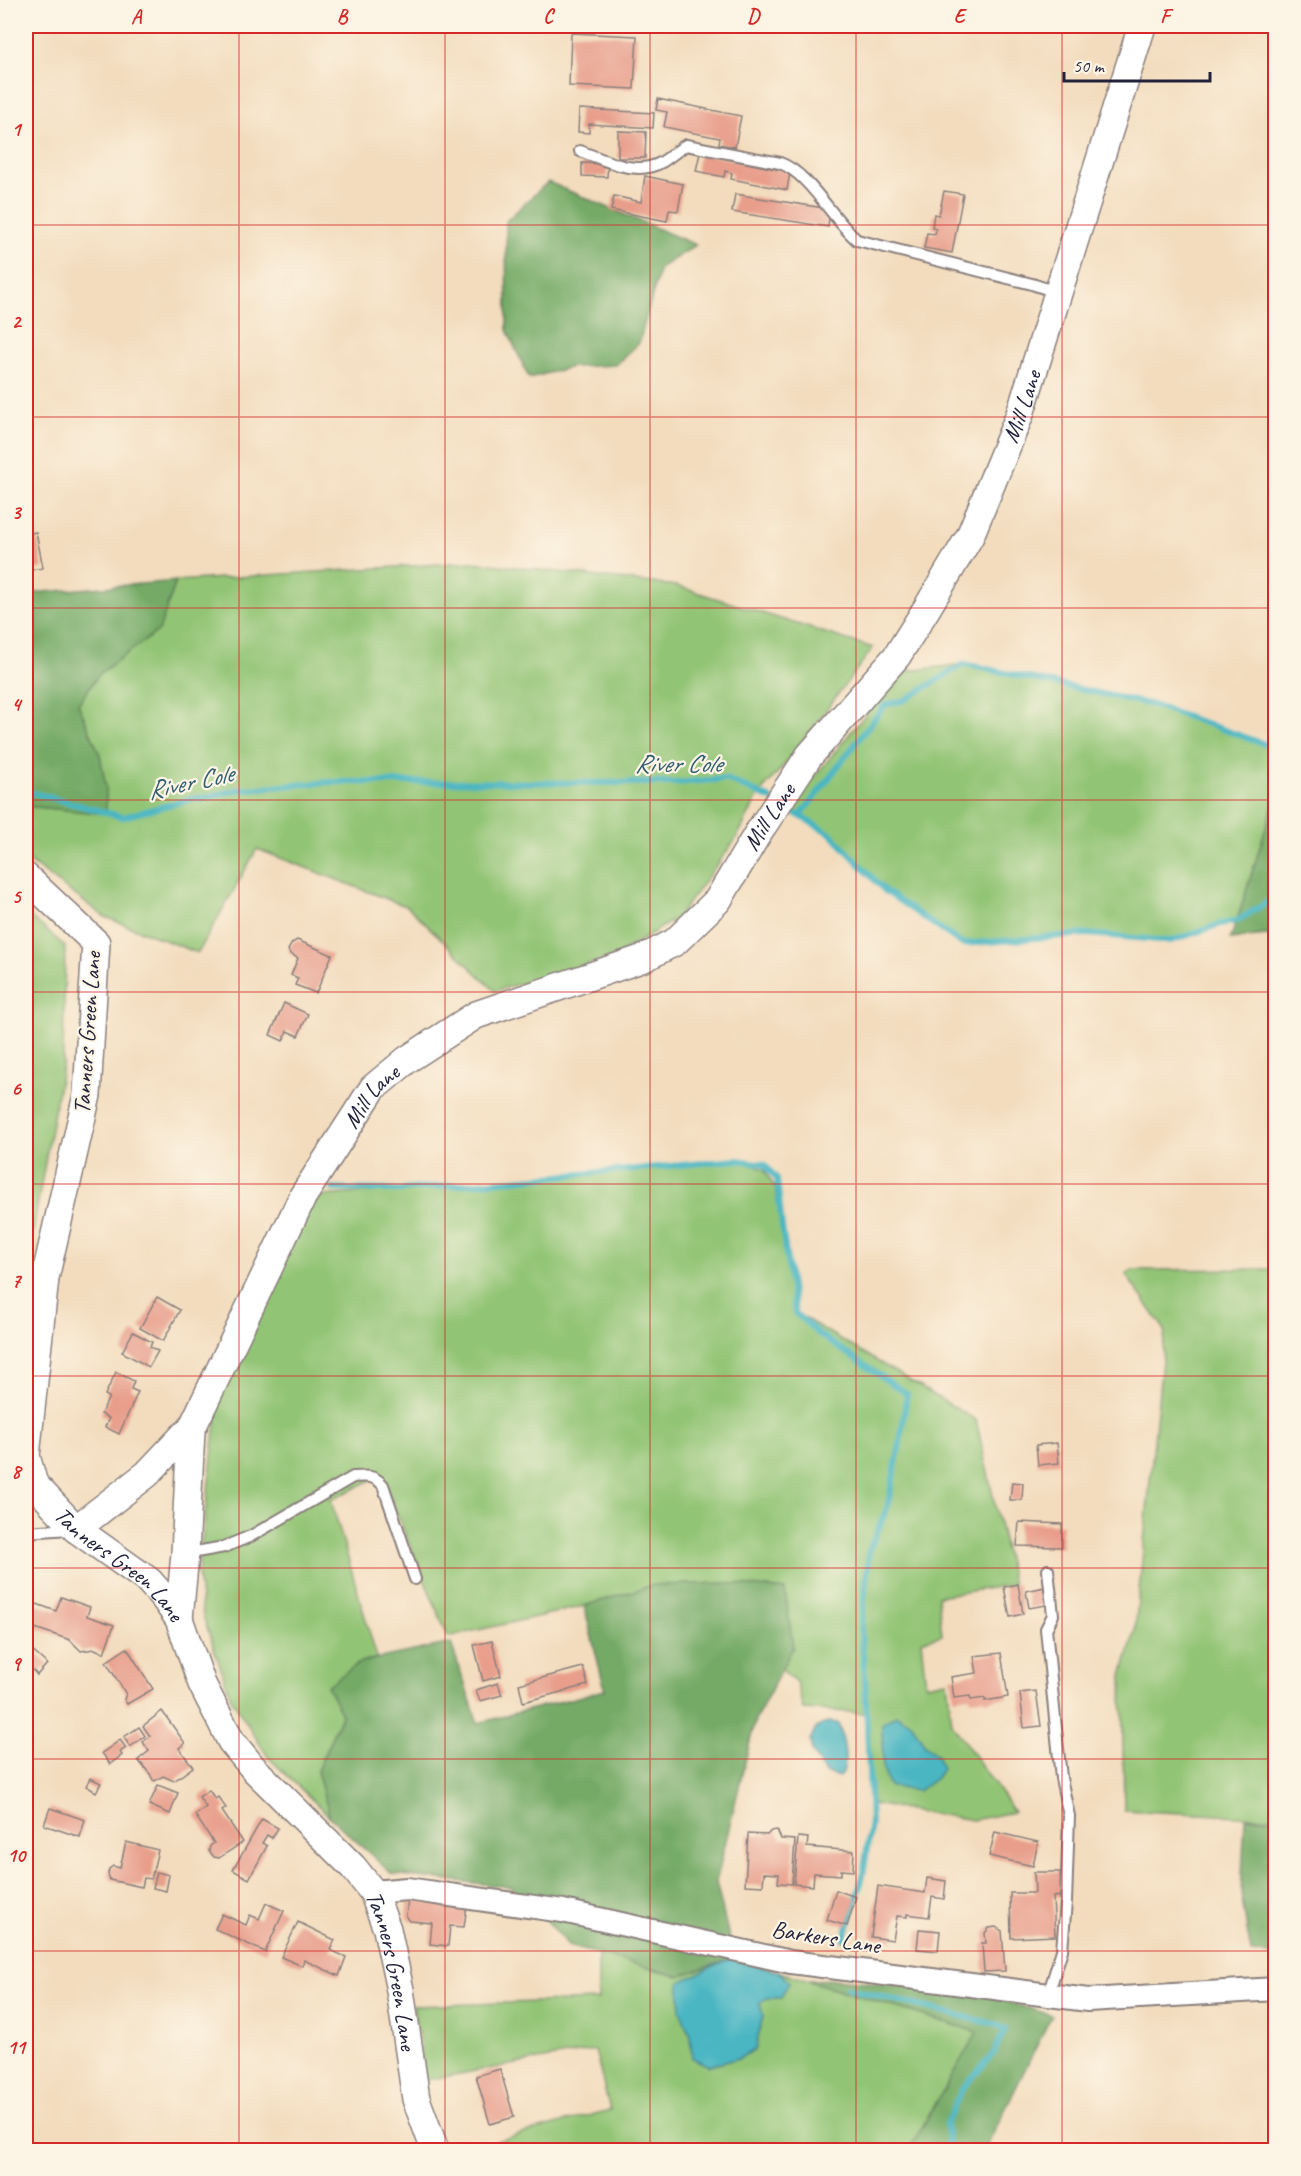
<svg xmlns="http://www.w3.org/2000/svg" width="1301" height="2176" viewBox="0 0 1301 2176" font-family="Caveat,sans-serif">
	<rect width="100%" height="100%" fill="#fcf5e5"/>
	<filter id="ink" filterUnits="userSpaceOnUse"><feTurbulence type="fractalNoise" baseFrequency=".0167" numOctaves="2"/><feDisplacementMap in="SourceGraphic" scale="12" xChannelSelector="R" yChannelSelector="G"/><feConvolveMatrix kernelMatrix="1 2 1 2 8 2 1 2 1" color-interpolation-filters="sRGB"/></filter>
	<filter id="wash" filterUnits="userSpaceOnUse"><feTurbulence type="fractalNoise" baseFrequency=".008" numOctaves="4" result="noise"/><feDisplacementMap in="SourceGraphic" scale="24" xChannelSelector="R" yChannelSelector="G"/><feGaussianBlur stdDeviation="1.35" result="paint"/><feColorMatrix in="noise" values="0 0 0 0 0 0 0 0 0 0 0 0 0 0 0 0 0 1.4 0 .05"/><feComposite in="paint" operator="in"/></filter>
	<g filter="url(#wash)">
		<rect width="100%" height="100%" fill="#f3dcbd"/>
		<g fill="#92c474" stroke="#5a7358" stroke-width="1.5">
			<path d="M 473,562 L 677,586 L 873,648 L 786,763 L 760,793 L 736,839 L 678,917 L 616,956 L 495,991 L 408,907 L 257,849 L 198,953 L 105,917 L 26,859 L 26,806 L 106,813 L 100,755 L 78,704 L 99,674 L 159,630 L 176,581 Z"/>
			<path d="M 964,664 L 1153,705 L 1275,748 L 1275,799 L 1237,921 L 1221,924 L 1171,941 L 1087,934 L 962,944 L 885,891 L 831,834 L 788,809 L 900,672 Z"/>
			<path d="M 26,913 L 65,946 L 63,1062 L 26,1269 Z"/>
			<path d="M 737,1160 L 764,1169 L 775,1188 L 796,1313 L 976,1420 L 1013,1585 L 938,1596 L 942,1635 L 921,1641 L 926,1685 L 947,1681 L 952,1724 L 1014,1812 L 973,1820 L 873,1804 L 866,1713 L 803,1709 L 796,1682 L 781,1669 L 793,1647 L 649,1586 L 584,1606 L 448,1637 L 381,1475 L 331,1500 L 377,1658 L 361,1662 L 342,1713 L 317,1771 L 330,1817 L 268,1757 L 231,1698 L 203,1616 L 198,1574 L 220,1388 L 312,1197 Z"/>
			<path d="M 1275,1269 L 1275,1818 L 1124,1810 L 1122,1675 L 1135,1631 L 1165,1330 L 1126,1275 L 1132,1270 Z"/>
			<path d="M 598,1954 L 679,1976 L 734,1958 L 978,2032 L 909,2150 L 462,2150 L 610,2110 L 595,2050 L 426,2080 L 413,2006 L 598,2000 Z"/>
		</g>
		<g fill="#75aa66" stroke="#4c6650" stroke-width="1.5">
			<path d="M 548,182 L 696,245 L 660,268 L 639,343 L 616,365 L 572,367 L 529,378 L 507,330 L 506,221 Z"/>
			<path d="M 176,581 L 159,630 L 99,674 L 78,704 L 100,755 L 106,788 L 106,814 L 26,806 L 26,596 L 31,593 Z"/>
			<path d="M 1275,799 L 1275,934 L 1230,939 L 1237,921 Z"/>
			<path d="M 726,1583 L 785,1590 L 793,1647 L 755,1721 L 716,1882 L 734,1958 L 679,1976 L 568,1946 L 541,1913 L 510,1887 L 392,1874 L 330,1817 L 317,1771 L 342,1714 L 327,1686 L 361,1662 L 451,1643 L 478,1723 L 605,1690 L 584,1606 L 653,1585 Z"/>
			<path d="M 1245,1818 L 1275,1818 L 1275,1954 L 1251,1953 L 1241,1894 Z"/>
			<path d="M 838,1979 L 976,1993 L 1052,2015 L 985,2150 L 909,2150 L 977,2032 L 807,1980 Z"/>
		</g>
		<g fill="#48b6c2" stroke="#356c7e" stroke-width="1.5">
			<path d="M 896,1715 L 911,1722 L 924,1744 L 938,1757 L 942,1769 L 936,1778 L 918,1791 L 889,1786 L 883,1769 L 882,1724 Z"/>
			<path d="M 829,1722 L 838,1723 C 843,1737 850,1765 840,1777 L 825,1773 L 812,1752 L 810,1740 L 817,1727 Z"/>
			<path d="M 729,1959 L 780,1972 L 789,1982 L 781,1998 L 767,1998 L 760,2003 L 763,2016 L 755,2050 L 739,2058 L 709,2066 L 692,2058 L 690,2036 L 680,2010 L 680,1982 Z"/>
		</g>
		<g fill="none" stroke-linecap="round" stroke-linejoin="round">
			<g stroke="#48b6c2" stroke-width="6">
				<path d="M 26,791 L 123,817 L 199,797 L 200,799 L 236,790 L 331,782 L 675,783 L 726,779 L 771,799"/>
				<path d="M 782,806 L 831,834 L 885,891 L 962,944 L 1087,934 L 1171,941 L 1221,924 L 1237,921 L 1266,903 L 1276,903"/>
				<path d="M 800,816 L 885,705 L 905,700 L 964,664 L 1153,705 L 1276,748"/>
				<path d="M 333,1189 L 400,1190 L 737,1160 L 764,1164 L 777,1179 L 782,1227 L 795,1313 L 820,1335 L 907,1394 L 899,1449 L 887,1508 L 869,1551 L 861,1633 L 865,1677 L 871,1822 L 863,1876 L 844,1939"/>
				<path d="M 847,1988 L 994,2024 L 1005,2029 L 994,2053 L 962,2089 L 946,2124 L 949,2150"/>
			</g>
		</g>
		<g id="blocks">
			<g fill="#e89e8b">
				<path d="M 571,33 L 637,36 L 634,89 L 569,86 Z"/>
				<path d="M 658,99 L 741,116 L 735,147 L 719,144 L 720,138 L 664,127 L 667,112 L 656,110 Z"/>
				<path d="M 579,109 L 654,113 L 653,128 L 589,124 L 589,133 L 578,132 Z"/>
				<path d="M 618,131 L 646,132 L 645,158 L 618,158 Z"/>
				<path d="M 700,153 L 790,172 L 787,190 L 731,179 L 732,173 L 725,171 L 724,177 L 696,171 Z"/>
				<path d="M 582,163 L 608,164 L 607,177 L 582,176 Z"/>
				<path d="M 645,176 L 683,184 L 678,211 L 669,210 L 667,221 L 611,210 L 614,196 L 641,202 Z"/>
				<path d="M 944,191 L 963,194 L 952,253 L 924,248 L 927,233 L 935,234 L 936,229 L 932,228 L 934,214 L 939,215 Z"/>
				<path d="M 735,194 L 830,209 L 828,227 L 732,212 Z"/>
				<path d="M 36,532 L 43,568 L 26,571 L 26,534 Z"/>
				<path d="M 297,940 L 332,955 L 316,993 L 295,985 L 298,978 L 291,975 L 298,958 L 290,954 L 288,950 L 292,943 Z"/>
				<path d="M 284,1003 L 308,1014 L 298,1036 L 287,1031 L 283,1041 L 270,1035 Z"/>
				<path d="M 157,1297 L 180,1310 L 163,1341 L 140,1328 Z"/>
				<path d="M 133,1332 L 152,1342 L 150,1347 L 158,1351 L 149,1367 L 122,1352 Z"/>
				<path d="M 116,1372 L 134,1381 L 131,1389 L 138,1392 L 119,1434 L 105,1427 L 109,1418 L 101,1414 L 109,1397 L 105,1395 Z"/>
				<path d="M 1057,1443 L 1059,1463 L 1038,1465 L 1036,1445 Z"/>
				<path d="M 1012,1482 L 1023,1483 L 1022,1500 L 1010,1500 Z"/>
				<path d="M 1019,1522 L 1062,1524 L 1062,1547 L 1017,1546 Z"/>
				<path d="M 1018,1584 L 1023,1614 L 1010,1617 L 1004,1587 Z"/>
				<path d="M 1045,1587 L 1047,1605 L 1029,1608 L 1026,1591 Z"/>
				<path d="M 61,1597 L 90,1607 L 87,1616 L 114,1625 L 104,1653 L 95,1649 L 81,1651 L 70,1640 L 26,1625 L 26,1600 L 56,1611 Z"/>
				<path d="M 492,1641 L 501,1676 L 483,1681 L 474,1645 Z"/>
				<path d="M 27,1646 L 47,1664 L 37,1675 L 31,1668 L 26,1674 Z"/>
				<path d="M 127,1648 L 153,1689 L 127,1704 L 124,1699 L 126,1694 L 106,1662 Z"/>
				<path d="M 1001,1653 L 1008,1697 L 985,1701 L 985,1698 L 971,1700 L 970,1696 L 954,1698 L 951,1677 L 977,1673 L 974,1656 Z"/>
				<path d="M 583,1667 L 588,1685 L 523,1702 L 519,1684 Z"/>
				<path d="M 498,1683 L 502,1695 L 480,1701 L 476,1690 Z"/>
				<path d="M 1036,1691 L 1041,1726 L 1024,1728 L 1020,1693 Z"/>
				<path d="M 162,1711 L 185,1743 L 179,1748 L 193,1767 L 174,1781 L 163,1776 L 155,1781 L 153,1780 L 150,1774 L 138,1760 L 149,1751 L 143,1742 L 150,1736 L 143,1726 Z"/>
				<path d="M 139,1727 L 145,1736 L 130,1747 L 124,1737 Z"/>
				<path d="M 120,1740 L 126,1748 L 120,1752 L 122,1755 L 110,1764 L 102,1753 Z"/>
				<path d="M 90,1778 L 101,1783 L 96,1792 L 86,1786 Z"/>
				<path d="M 158,1785 L 178,1793 L 170,1814 L 149,1805 Z"/>
				<path d="M 209,1790 L 215,1799 L 218,1797 L 226,1808 L 222,1811 L 243,1842 L 219,1858 L 214,1857 L 209,1851 L 210,1846 L 214,1843 L 195,1815 L 206,1807 L 199,1797 Z"/>
				<path d="M 50,1808 L 85,1820 L 80,1837 L 44,1825 Z"/>
				<path d="M 262,1819 L 278,1828 L 272,1838 L 267,1835 L 262,1843 L 267,1846 L 249,1879 L 233,1870 Z"/>
				<path d="M 777,1830 L 781,1839 L 795,1840 L 792,1884 L 778,1883 L 779,1874 L 764,1873 L 763,1886 L 745,1885 L 748,1834 L 767,1835 L 771,1831 Z"/>
				<path d="M 995,1832 L 1038,1842 L 1033,1866 L 989,1856 Z"/>
				<path d="M 798,1837 L 808,1838 L 807,1847 L 854,1851 L 853,1871 L 841,1870 L 841,1875 L 814,1873 L 813,1886 L 794,1884 Z"/>
				<path d="M 126,1842 L 158,1850 L 151,1879 L 144,1878 L 142,1887 L 110,1880 L 108,1874 L 109,1869 L 113,1866 L 120,1868 Z"/>
				<path d="M 157,1872 L 169,1875 L 166,1891 L 153,1888 Z"/>
				<path d="M 1034,1872 L 1060,1872 L 1061,1896 L 1053,1897 L 1055,1936 L 1011,1938 L 1010,1893 L 1035,1893 Z"/>
				<path d="M 927,1878 L 946,1881 L 944,1899 L 932,1897 L 929,1917 L 907,1914 L 907,1917 L 897,1916 L 893,1940 L 871,1937 L 878,1886 L 925,1893 Z"/>
				<path d="M 836,1890 L 856,1897 L 847,1926 L 827,1920 Z"/>
				<path d="M 408,1900 L 467,1906 L 464,1927 L 450,1926 L 448,1946 L 430,1944 L 432,1923 L 410,1921 L 406,1916 Z"/>
				<path d="M 266,1903 L 284,1911 L 265,1952 L 215,1929 L 222,1914 L 246,1925 L 250,1915 L 259,1919 Z"/>
				<path d="M 298,1922 L 335,1940 L 330,1950 L 346,1957 L 339,1976 L 304,1960 L 302,1966 L 281,1957 Z"/>
				<path d="M 996,1927 L 1002,1931 L 1005,1971 L 984,1972 L 982,1943 L 986,1943 L 985,1933 L 989,1928 Z"/>
				<path d="M 919,1929 L 940,1931 L 938,1951 L 917,1949 Z"/>
				<path d="M 500,2069 L 514,2117 L 490,2124 L 476,2076 Z"/>
			</g>
		</g>
	</g>
	<g filter="url(#ink)">
		<use href="#blocks" fill-opacity="0" stroke="#8a7f7c" stroke-width="1.5"/>
		<g fill="none" stroke-linecap="round" stroke-linejoin="round">
			<defs>
				<g id="service">
					<path d="M 580,151 C 605,160 636,177 662,162 C 670,157 678,150 686,145 L 780,163 C 809,173 833,220 857,240 L 1032,284 L 1059,293"/>
					<path d="M 26,1532 L 70,1529"/>
					<path d="M 185,1554 L 224,1547 L 251,1536 L 353,1477 C 367,1476 374,1475 383,1485 L 415,1579"/>
					<path d="M 1048,1570 L 1053,1615 L 1046,1629 L 1061,1778 L 1069,1816 L 1066,1902 L 1062,1950 L 1048,1995"/>
				</g>
				<path id="minor" d="M 373,1892 L 407,1889 L 563,1911 L 791,1962 L 1088,2000 L 1276,1989"/>
				<g id="tertiary">
					<path id="s1" d="M 26,877 L 96,943 L 87,1095 L 45,1278 L 26,1456 L 34,1484 L 76,1529 L 149,1581 L 164,1598 L 179,1619 L 202,1684 L 231,1741 L 254,1769 L 353,1867 L 373,1892 L 387,1929 L 400,1990 L 416,2099 L 435,2150"/>
					<path d="M 76,1529 L 147,1474 L 183,1436 L 191,1430"/>
					<path id="s2" d="M 179,1619 L 185,1554 L 191,1430 L 303,1196 L 373,1088 L 408,1059 L 476,1015 L 644,958 L 675,942 L 718,900 L 758,833 L 809,756 L 897,656 L 927,608 L 970,536 L 1020,414 L 1142,26"/>
				</g>
			</defs>
			<use href="#service" stroke="#8a7f7c" stroke-width="14"/>
			<use href="#minor" stroke="#8a7f7c" stroke-width="26"/>
			<use href="#tertiary" stroke="#8a7f7c" stroke-width="30"/>
			<use href="#service" stroke="#fff" stroke-width="10"/>
			<use href="#minor" stroke="#fff" stroke-width="22"/>
			<use href="#tertiary" stroke="#fff" stroke-width="27"/>
		</g>
	</g>
	<path fill="none" stroke="#d62828" stroke-width="1.5" stroke-opacity="0.55" d="M 239,26 L 239,2150M 445,26 L 445,2150M 650,26 L 650,2150M 856,26 L 856,2150M 1062,26 L 1062,2150M 26,225 L 1276,225M 26,417 L 1276,417M 26,608 L 1276,608M 26,800 L 1276,800M 26,992 L 1276,992M 26,1184 L 1276,1184M 26,1376 L 1276,1376M 26,1568 L 1276,1568M 26,1759 L 1276,1759M 26,1951 L 1276,1951"/>
	<g text-anchor="middle" dominant-baseline="central" stroke-width="4.5" stroke-linejoin="round" paint-order="stroke">
		<g font-size="24" fill="#22223b" stroke="#fcf5e5">
			<text stroke="none"><textPath href="#s2" startOffset="1560">Mill Lane</textPath></text>
			<text stroke="none"><textPath href="#s2" startOffset="1074">Mill Lane</textPath></text>
			<text transform="translate(87 1033) rotate(-86)">Tanners Green Lane</text>
			<text stroke="none"><textPath href="#s2" startOffset="570">Mill Lane</textPath></text>
			<text stroke="none"><textPath href="#s1" startOffset="762">Tanners Green Lane</textPath></text>
			<text transform="translate(826 1937) rotate(9)">Barkers Lane</text>
			<text stroke="none"><textPath href="#s1" startOffset="1266">Tanners Green Lane</textPath></text>
		</g>
		<g font-size="26" font-style="italic" fill="#315d71" stroke="#fcf5e5">
			<text x="678" y="763">River Cole</text>
			<text transform="translate(190 782) rotate(-12)">River Cole</text>
		</g>
	</g>
	<rect width="1301" height="2176" fill="none" stroke="#fcf5e5" stroke-width="66"/>
	<path d="M1064 72v9h146v-9" fill="none" stroke="#22223b" stroke-width="3"/>
	<text x="1073" y="72" font-size="18" fill="#22223b" stroke="#fcf5e5" stroke-width="4.5" paint-order="stroke">50 m</text>
	<rect x="33" y="33" width="1235" height="2110" fill="none" stroke="#d62828" stroke-width="2"/>
	<g font-size="20" text-anchor="middle" font-weight="bold" fill="#d62828">
		<text x="136" y="23">A</text>
		<text x="342" y="23">B</text>
		<text x="548" y="23">C</text>
		<text x="753" y="23">D</text>
		<text x="959" y="23">E</text>
		<text x="1165" y="23">F</text>
		<text x="16" y="136">1</text>
		<text x="16" y="328">2</text>
		<text x="16" y="519">3</text>
		<text x="16" y="711">4</text>
		<text x="16" y="903">5</text>
		<text x="16" y="1095">6</text>
		<text x="16" y="1287">7</text>
		<text x="16" y="1478">8</text>
		<text x="16" y="1670">9</text>
		<text x="16" y="1862">10</text>
		<text x="16" y="2054">11</text>
	</g>
</svg>
